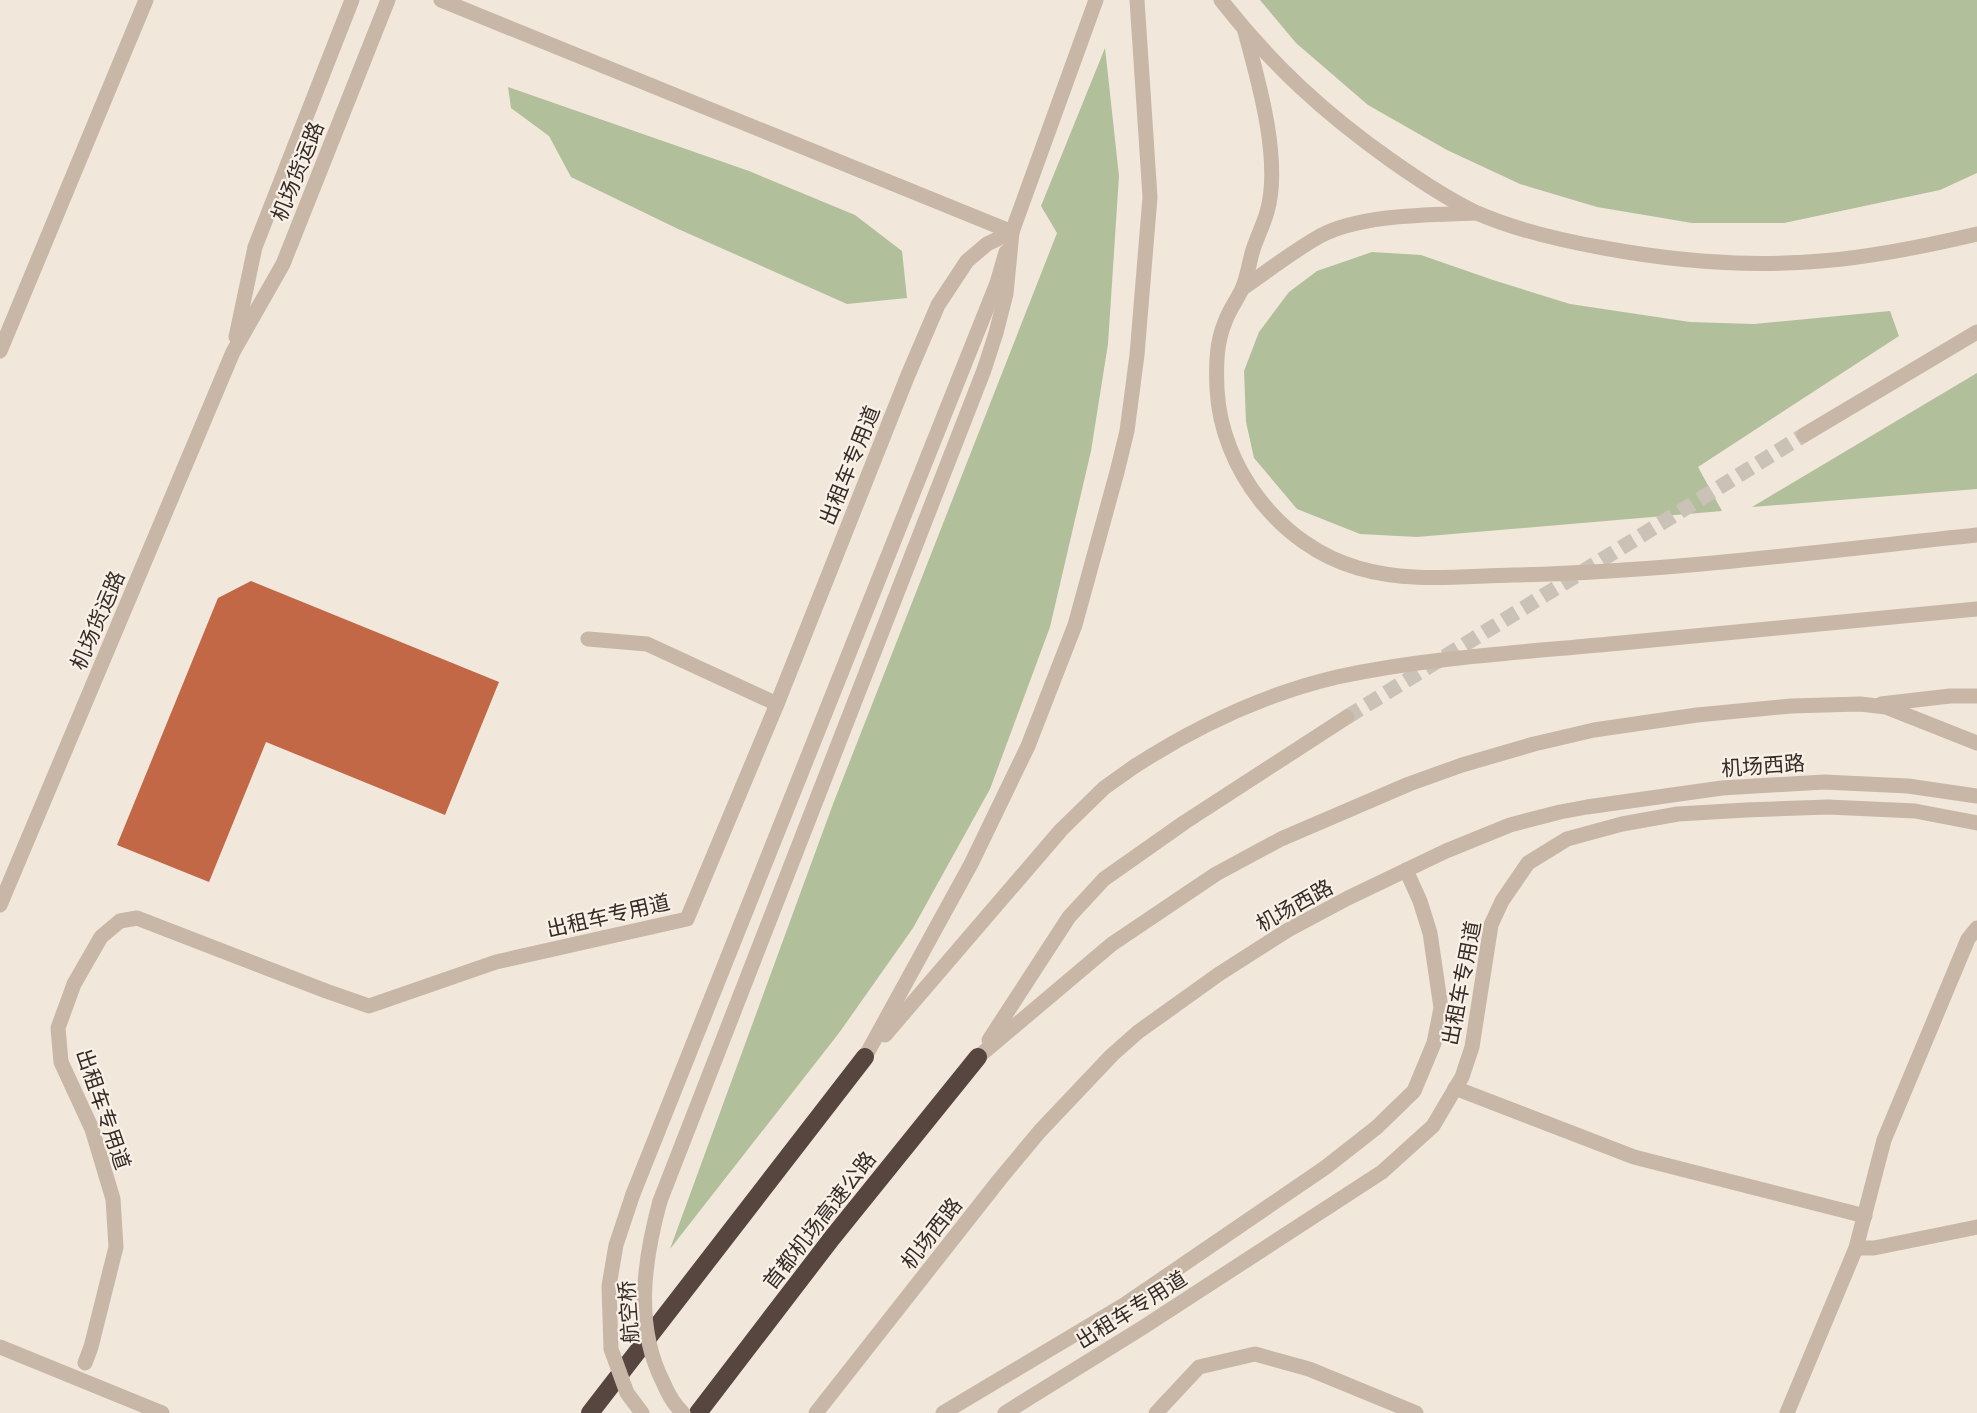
<svg xmlns="http://www.w3.org/2000/svg" width="1977" height="1413" viewBox="0 0 1977 1413" font-family="Ubuntu,'Noto Sans SC',sans-serif">
	<rect width="100%" height="100%" fill="#f1e7db"/>
	<g fill="#b2bf9b">
		<path d="M 1260,0 L 1977,0 L 1977,173 L 1940,190 L 1784,223 L 1692,223 L 1597,207 L 1520,184 L 1447,150 L 1368,105 L 1296,43 Z"/>
		<path d="M 1105,48 L 1119,176 L 1108,344 L 1091,451 L 1050,627 L 990,789 L 913,928 L 839,1033 L 670,1249 L 833,804 L 1057,233 L 1041,206 Z"/>
		<path d="M 508,87 L 749,171 L 855,215 L 902,251 L 907,298 L 847,304 L 676,228 L 571,177 L 549,136 L 511,108 Z"/>
		<path d="M 1372,252 L 1421,255 L 1493,280 L 1570,304 L 1690,322 L 1754,324 L 1890,311 L 1899,336 L 1698,467 L 1722,511 L 1417,537 L 1360,534 L 1297,509 L 1254,458 L 1246,422 L 1244,371 L 1259,332 L 1289,292 L 1317,271 Z"/>
		<path d="M 1977,373 L 1977,489 L 1752,507 Z"/>
	</g>
	<path fill="#c26847" d="M 251,581 L 499,682 L 445,815 L 266,742 L 209,882 L 117,845 L 218,598 Z"/>
	<g fill="none" stroke-linecap="round" stroke-linejoin="round">
		<path stroke="#cbc2b7" stroke-width="15" stroke-dasharray="15 8" stroke-linecap="butt" d="M 1347,717 L 1804,435"/>
		<g stroke="#c8b7a7" stroke-width="15">
			<path d="M 0,351 L 146,0"/>
			<path d="M 588,639 L 647,644 L 777,704"/>
			<path d="M 1455,1088 L 1634,1157 L 1865,1216"/>
			<path d="M 633,1194 L 997,283 L 1006,252"/>
			<path d="M 1856,1248 L 1874,1248 L 1977,1227"/>
			<path d="M 0,1347 L 162,1413"/>
			<path d="M 85,1363 L 91,1347 L 116,1247 L 113,1199 L 92,1129 L 61,1062 L 58,1028 L 74,984 L 101,937 L 120,921 L 137,918 L 326,991 L 369,1006 L 496,962 L 687,919 L 777,704 L 908,375 L 938,305 L 967,261 L 987,244 L 1012,232"/>
			<path d="M 1005,1413 L 1142,1328 L 1382,1172 L 1433,1126 L 1462,1077 L 1472,1047 L 1491,925 L 1502,901 L 1528,863 L 1567,839 L 1622,824 L 1678,814 L 1746,810 L 1828,807 L 1915,811 L 1977,823"/>
			<path d="M 1156,1413 L 1199,1367 L 1255,1354 L 1309,1369 L 1416,1413"/>
			<path d="M 1787,1413 L 1856,1248 L 1884,1140 L 1968,939 L 1977,928"/>
		</g>
		<g stroke="#c8b7a7" stroke-width="15">
			<path d="M 441,0 L 1012,232"/>
			<path d="M 1221,0 C 1272,65 1324,113 1392,161 C 1419,180 1447,199 1477,213 C 1514,229 1564,241 1604,248 C 1674,261 1749,267 1821,261 C 1874,257 1926,246 1977,234"/>
			<path d="M 1244,28 C 1258,79 1282,161 1267,212 C 1263,226 1256,239 1252,253 C 1249,264 1247,278 1242,289 C 1237,300 1229,310 1225,322 C 1216,343 1216,367 1217,389 C 1221,469 1281,546 1358,568 C 1408,583 1462,576 1513,575 C 1668,572 1823,551 1977,535"/>
			<path d="M 1243,288 C 1268,271 1293,251 1320,236 C 1361,214 1430,215 1476,213"/>
			<path d="M 236,337 L 255,247 L 352,0"/>
			<path d="M 1804,435 L 1977,332"/>
			<path d="M 1881,704 L 1950,696 L 1977,696"/>
			<path d="M 0,905 L 233,352 L 283,264 L 388,0"/>
			<path d="M 885,1035 L 1061,830 L 1104,788 L 1135,766"/>
			<path d="M 989,1040 L 1069,917 L 1104,879 L 1185,822 L 1347,717"/>
			<path d="M 865,1057 L 971,864 L 1028,746 L 1075,625 L 1117,472 L 1127,431 L 1137,355 L 1150,197 L 1137,0"/>
			<path d="M 978,1057 L 1112,944 L 1216,874 L 1281,839 L 1409,784 L 1462,765 L 1534,744 L 1594,730 L 1697,715 L 1791,706 L 1860,704 L 1886,707 L 1977,743"/>
			<path d="M 660,1201 L 984,370 L 996,333 L 1006,294 L 1012,232 L 1096,0"/>
			<path d="M 816,1413 L 1000,1179 L 1040,1131 L 1112,1055 L 1138,1032 L 1219,974 L 1288,930 L 1348,898 L 1446,851 L 1510,825 L 1560,812 L 1587,807 L 1722,788 L 1824,782 L 1908,786 L 1977,796"/>
			<path d="M 943,1413 L 1124,1305 L 1326,1167 L 1377,1127 L 1414,1091 L 1434,1043 L 1441,1008 L 1430,933 L 1420,901 L 1406,870"/>
		</g>
		<g stroke="#56463f" stroke-width="18">
			<path d="M 590,1413 L 865,1057"/>
			<path d="M 698,1413 L 832,1238 L 978,1057"/>
		</g>
		<path stroke="#c8b7a7" stroke-width="15" d="M 633,1194 L 616,1245 L 609,1286 L 611,1349 L 627,1393 L 642,1413"/>
		<g stroke="#c8b7a7" stroke-width="15">
			<path d="M 1135,766 C 1197,726 1265,694 1337,677 C 1430,657 1527,652 1621,643 C 1739,632 1858,621 1977,609"/>
			<path d="M 660,1201 C 644,1260 634,1325 663,1382 C 668,1394 673,1404 683,1413"/>
		</g>
	</g>
	<g text-anchor="middle" dominant-baseline="central" stroke-width="4.5" stroke-linejoin="round" paint-order="stroke">
		<g font-size="21" fill="#352c27" stroke="#f9f1e7">
			<text transform="translate(297 171) rotate(-68)">机场货运路</text>
			<text transform="translate(849 465) rotate(-68)">出租车专用道</text>
			<text transform="translate(97 620) rotate(-67)">机场货运路</text>
			<text transform="translate(1763 765) rotate(-4)">机场西路</text>
			<text transform="translate(1294 905) rotate(-29)">机场西路</text>
			<text transform="translate(608 915) rotate(-13)">出租车专用道</text>
			<text transform="translate(1461 983) rotate(-79)">出租车专用道</text>
			<text transform="translate(104 1109) rotate(71)">出租车专用道</text>
			<text transform="translate(819 1220) rotate(-52)">首都机场高速公路</text>
			<text transform="translate(931 1233) rotate(-52)">机场西路</text>
			<text transform="translate(1131 1309) rotate(-32)">出租车专用道</text>
			<text transform="translate(628 1312) rotate(-94)">航空桥</text>
		</g>
	</g>
</svg>
